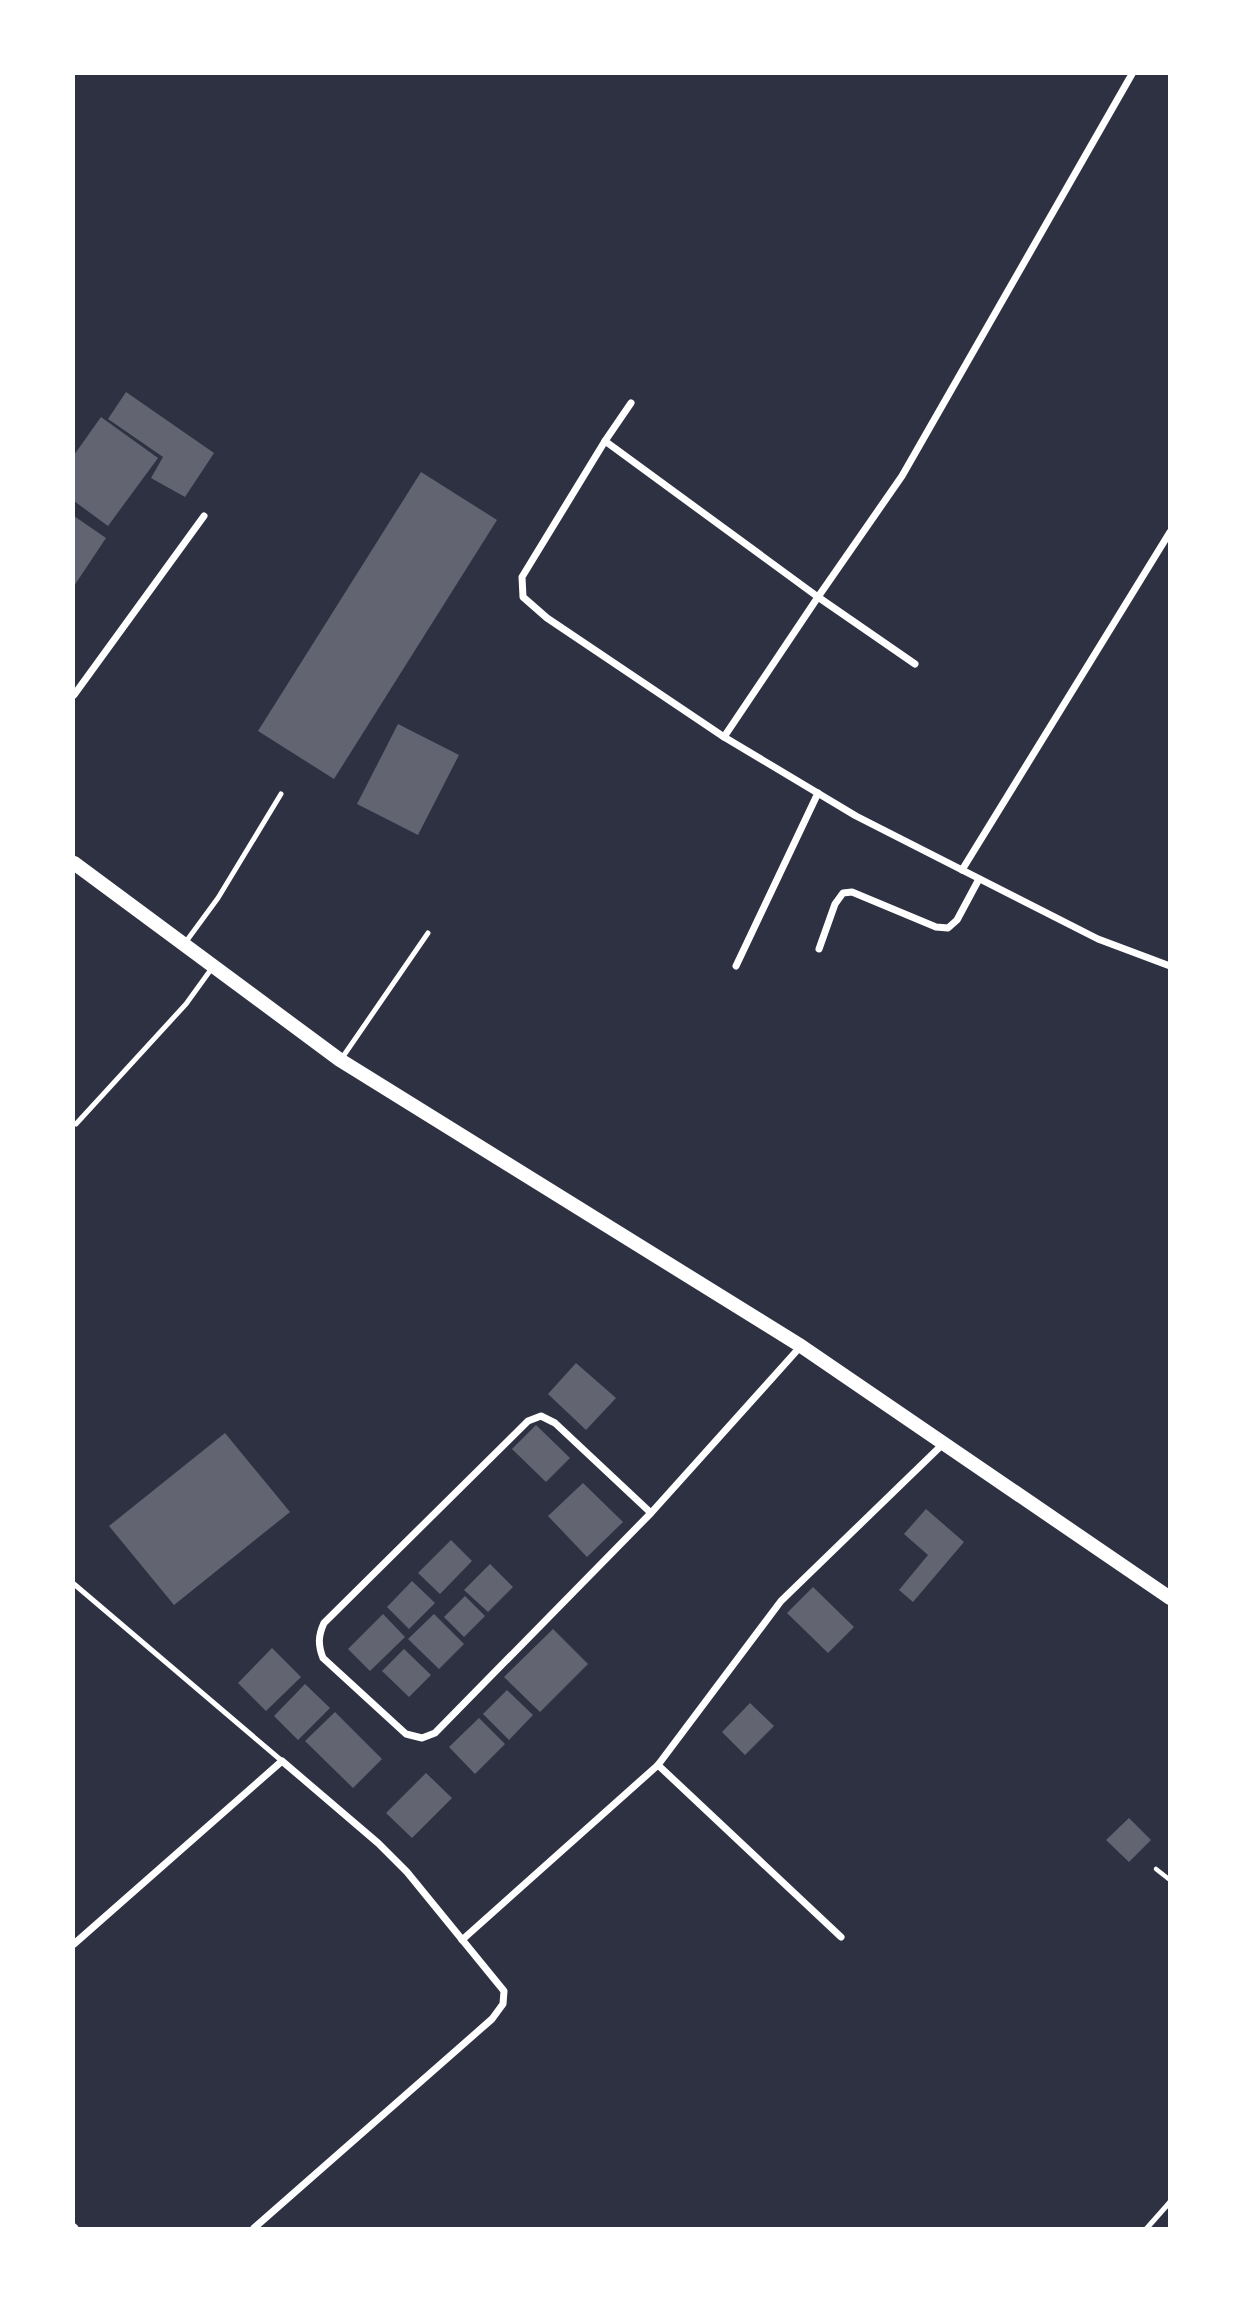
<svg xmlns="http://www.w3.org/2000/svg" width="1243" height="2302" viewBox="0 0 1243 2302" font-family="'Open Sans',sans-serif">
	<rect width="100%" height="100%" fill="#2d3142"/>
	<g fill="#626471">
		<path d="M 126,392 L 214,453 L 185,497 L 151,478 L 163,457 L 108,419 Z"/>
		<path d="M 101,417 L 158,458 L 108,526 L 74,501 L 74,455 Z"/>
		<path d="M 421,472 L 497,520 L 334,779 L 258,731 Z"/>
		<path d="M 74,516 L 106,538 L 74,586 Z"/>
		<path d="M 398,724 L 459,755 L 418,835 L 357,804 Z"/>
		<path d="M 576,1363 L 616,1398 L 586,1430 L 548,1394 Z"/>
		<path d="M 536,1425 L 570,1458 L 546,1482 L 512,1449 Z"/>
		<path d="M 225,1433 L 290,1512 L 174,1605 L 109,1526 Z"/>
		<path d="M 583,1483 L 623,1522 L 587,1557 L 548,1516 Z"/>
		<path d="M 926,1509 L 964,1542 L 913,1602 L 899,1590 L 928,1555 L 904,1534 Z"/>
		<path d="M 451,1540 L 472,1561 L 440,1594 L 418,1573 Z"/>
		<path d="M 490,1564 L 513,1587 L 488,1612 L 464,1590 Z"/>
		<path d="M 412,1581 L 435,1603 L 409,1629 L 387,1607 Z"/>
		<path d="M 813,1587 L 854,1627 L 828,1653 L 787,1613 Z"/>
		<path d="M 465,1596 L 485,1616 L 464,1637 L 444,1617 Z"/>
		<path d="M 383,1614 L 405,1637 L 370,1671 L 348,1649 Z"/>
		<path d="M 434,1614 L 464,1644 L 439,1669 L 408,1639 Z"/>
		<path d="M 553,1629 L 588,1664 L 540,1712 L 504,1677 Z"/>
		<path d="M 272,1648 L 301,1677 L 266,1711 L 238,1683 Z"/>
		<path d="M 404,1649 L 431,1675 L 409,1697 L 382,1671 Z"/>
		<path d="M 305,1684 L 330,1708 L 298,1740 L 274,1716 Z"/>
		<path d="M 507,1690 L 533,1715 L 509,1740 L 483,1714 Z"/>
		<path d="M 750,1703 L 774,1726 L 745,1755 L 722,1732 Z"/>
		<path d="M 335,1712 L 382,1759 L 353,1788 L 305,1741 Z"/>
		<path d="M 479,1718 L 505,1744 L 475,1774 L 449,1747 Z"/>
		<path d="M 426,1773 L 452,1798 L 412,1838 L 386,1813 Z"/>
		<path d="M 1129,1818 L 1151,1840 L 1129,1862 L 1106,1840 Z"/>
	</g>
	<g fill="none" stroke-linecap="round" stroke-linejoin="round">
		<path stroke="#fff" stroke-width="4.5" d="M 1156,1869 L 1170,1880"/>
		<g stroke="#fff" stroke-width="5">
			<path d="M 185,943 L 218,898 L 281,794"/>
			<path d="M 342,1058 L 428,933"/>
			<path d="M 76,1124 L 186,1004 L 212,968"/>
			<path d="M 74,1584 L 282,1761"/>
			<path d="M 1147,2228 L 1170,2202"/>
		</g>
		<g stroke="#fff" stroke-width="7">
			<path d="M 1132,74 L 902,476 L 818,597 L 605,441 L 522,577 L 523,597 L 547,618 L 724,737 L 856,816 L 1098,939 L 1170,966"/>
			<path d="M 605,441 L 631,403"/>
			<path d="M 74,695 L 204,516"/>
			<path d="M 724,737 L 818,597 L 915,664"/>
			<path d="M 962,870 L 1170,532"/>
			<path d="M 819,949 L 835,904 L 843,893 L 852,892 L 936,927 L 948,928 L 957,920 L 979,879"/>
			<path d="M 736,966 L 818,793"/>
			<path d="M 651,1513 L 555,1423 L 541,1416 L 528,1421 L 324,1623 C 318,1636 318,1645 323,1658 L 406,1734 L 422,1738 L 435,1733 L 651,1513 L 801,1346"/>
			<path d="M 658,1765 L 841,1937"/>
			<path d="M 462,1940 L 658,1765 L 781,1601 L 944,1443"/>
			<path d="M 74,1944 L 282,1761 L 378,1843 L 407,1872 L 504,1991 L 503,2004 L 492,2019 L 254,2228"/>
			<path d="M 74,2227 L 75,2228"/>
		</g>
		<path stroke="#fff" stroke-width="14" d="M 74,863 L 340,1060 L 801,1346 L 1170,1598"/>
	</g>
	<rect width="1243" height="2302" fill="none" stroke="#ffffff" stroke-width="150"/>
</svg>
